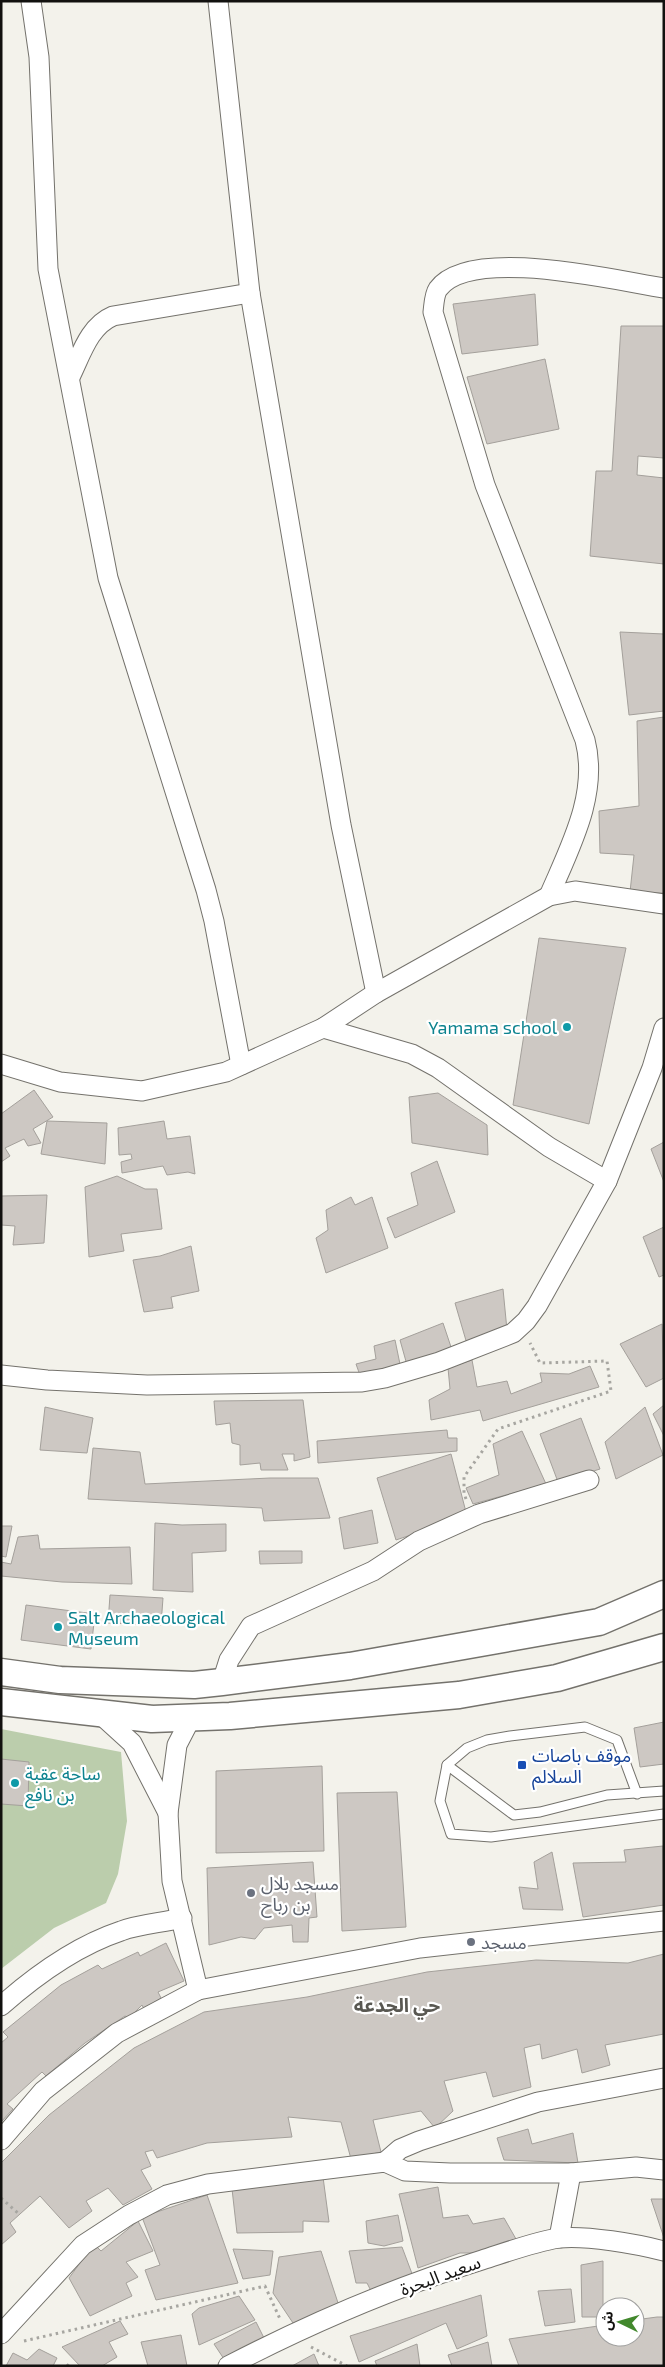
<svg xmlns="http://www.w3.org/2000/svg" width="665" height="2367" viewBox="0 0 665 2367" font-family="'Exo 2','Noto Sans Arabic',sans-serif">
	<rect width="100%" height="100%" fill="#f3f2eb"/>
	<path fill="#bbcdac" d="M 1,1729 L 121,1752 L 127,1821 L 118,1874 L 106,1903 L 54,1928 L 1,1969 Z"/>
	<g fill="#cdc8c3" stroke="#a4a09b">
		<path d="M 535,294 L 538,345 L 462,354 L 453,304 Z"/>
		<path d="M 621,326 L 664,326 L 664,458 L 638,456 L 637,475 L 664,478 L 664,564 L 590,556 L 596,471 L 612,471 Z"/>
		<path d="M 545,359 L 559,429 L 487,444 L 467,377 Z"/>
		<path d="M 620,632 L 664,634 L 664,711 L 629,715 Z"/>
		<path d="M 664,717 L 664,893 L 630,892 L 634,855 L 600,853 L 599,811 L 639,806 L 637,721 Z"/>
		<path d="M 539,938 L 626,948 L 589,1124 L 513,1105 Z"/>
		<path d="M 34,1090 L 53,1117 L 33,1129 L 41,1143 L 28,1146 L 24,1139 L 5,1148 L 10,1156 L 1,1162 L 1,1114 Z"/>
		<path d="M 438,1093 L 487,1125 L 488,1155 L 412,1143 L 409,1097 Z"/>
		<path d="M 47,1121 L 107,1123 L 105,1164 L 41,1154 Z"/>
		<path d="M 164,1121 L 167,1139 L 190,1136 L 195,1174 L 188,1172 L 167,1175 L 163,1166 L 122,1173 L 121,1162 L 132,1159 L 131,1154 L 119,1155 L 118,1128 Z"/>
		<path d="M 664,1142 L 664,1182 L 651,1149 Z"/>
		<path d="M 437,1161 L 455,1212 L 395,1238 L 387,1218 L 418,1205 L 411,1173 Z"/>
		<path d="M 117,1176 L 145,1189 L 157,1189 L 162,1229 L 121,1234 L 124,1251 L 89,1257 L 85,1187 Z"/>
		<path d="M 47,1195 L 44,1243 L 13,1245 L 15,1226 L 1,1225 L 1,1196 Z"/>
		<path d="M 351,1197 L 355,1205 L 372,1197 L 388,1248 L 326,1273 L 316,1238 L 328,1230 L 326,1210 Z"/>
		<path d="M 664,1227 L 664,1275 L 659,1277 L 643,1237 Z"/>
		<path d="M 191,1246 L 199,1291 L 171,1297 L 173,1308 L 144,1312 L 133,1260 L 160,1256 Z"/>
		<path d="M 503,1289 L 507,1330 L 467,1344 L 455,1303 Z"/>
		<path d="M 443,1323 L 452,1350 L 407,1365 L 400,1340 Z"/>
		<path d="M 662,1324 L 664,1378 L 646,1387 L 620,1344 Z"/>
		<path d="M 395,1340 L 401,1369 L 361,1378 L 356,1364 L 376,1359 L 374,1346 Z"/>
		<path d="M 472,1360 L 477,1387 L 507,1381 L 511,1394 L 542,1382 L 540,1373 L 569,1374 L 590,1366 L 599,1387 L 483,1421 L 480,1410 L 431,1420 L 429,1400 L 450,1389 L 448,1368 Z"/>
		<path d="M 303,1400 L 310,1457 L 294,1461 L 294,1454 L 282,1454 L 288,1470 L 261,1470 L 260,1463 L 240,1465 L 240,1445 L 232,1443 L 230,1423 L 216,1425 L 214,1401 Z"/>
		<path d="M 664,1405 L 664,1436 L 653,1414 Z"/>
		<path d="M 45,1407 L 93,1418 L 87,1453 L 40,1450 Z"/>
		<path d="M 645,1407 L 663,1455 L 616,1479 L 605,1442 Z"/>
		<path d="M 581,1418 L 600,1469 L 558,1482 L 540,1434 Z"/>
		<path d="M 447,1430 L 448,1438 L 457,1438 L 457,1451 L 318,1463 L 317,1441 Z"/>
		<path d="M 522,1431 L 546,1484 L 473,1504 L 466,1488 L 499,1475 L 493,1444 Z"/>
		<path d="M 93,1448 L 140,1452 L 145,1484 L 270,1478 L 318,1478 L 330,1518 L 264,1521 L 262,1508 L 88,1499 Z"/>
		<path d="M 451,1454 L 467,1516 L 396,1540 L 377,1478 Z"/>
		<path d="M 372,1510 L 378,1543 L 344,1549 L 339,1518 Z"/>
		<path d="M 155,1523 L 182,1525 L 226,1524 L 226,1551 L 192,1553 L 193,1592 L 153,1590 Z"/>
		<path d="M 1,1526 L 12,1526 L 6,1557 L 1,1556 Z"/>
		<path d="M 38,1535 L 40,1549 L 130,1547 L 132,1584 L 62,1582 L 1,1576 L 1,1562 L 11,1564 L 18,1537 Z"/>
		<path d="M 259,1551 L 302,1551 L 302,1563 L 260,1564 Z"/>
		<path d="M 110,1595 L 163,1598 L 161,1625 L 108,1623 Z"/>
		<path d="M 26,1605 L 95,1614 L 91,1649 L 21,1640 Z"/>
		<path d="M 664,1722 L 664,1764 L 640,1767 L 634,1728 Z"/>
		<path d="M 1,1759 L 29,1762 L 28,1806 L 1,1804 Z"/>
		<path d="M 322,1766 L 324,1851 L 216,1853 L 216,1771 Z"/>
		<path d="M 397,1792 L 406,1927 L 342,1931 L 337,1793 Z"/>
		<path d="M 663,1846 L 664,1905 L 583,1917 L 573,1863 L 626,1862 L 624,1850 Z"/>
		<path d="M 552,1852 L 563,1910 L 523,1909 L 519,1887 L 538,1889 L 534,1862 Z"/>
		<path d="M 313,1862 L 317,1917 L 309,1918 L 308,1942 L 293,1942 L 292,1925 L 264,1928 L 255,1939 L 241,1937 L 209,1945 L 207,1868 Z"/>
		<path d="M 166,1943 L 184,1981 L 158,1992 L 161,1998 L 144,2009 L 142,2005 L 129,2018 L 125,2016 L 85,2043 L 46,2076 L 42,2072 L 7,2104 L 13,2109 L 1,2122 L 1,2043 L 8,2037 L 3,2032 L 61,1985 L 98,1965 L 102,1969 L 138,1952 L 140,1956 Z"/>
		<path d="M 664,1954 L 664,2034 L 605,2045 L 610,2065 L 582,2073 L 577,2049 L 542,2059 L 540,2044 L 524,2048 L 531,2087 L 493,2097 L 486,2072 L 444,2081 L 453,2111 L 435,2128 L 421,2111 L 373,2120 L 381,2152 L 351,2159 L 341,2122 L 288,2117 L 292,2137 L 207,2143 L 157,2158 L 153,2150 L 145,2152 L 151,2166 L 141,2170 L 152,2189 L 123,2205 L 108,2188 L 86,2201 L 92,2211 L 69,2228 L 40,2196 L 10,2223 L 16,2232 L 1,2245 L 1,2163 L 49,2115 L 134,2048 L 204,2012 L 307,1997 L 427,1972 L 536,1960 L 628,1963 Z"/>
		<path d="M 528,2129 L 532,2144 L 573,2133 L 578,2163 L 504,2160 L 497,2138 Z"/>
		<path d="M 323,2177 L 329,2222 L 303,2221 L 303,2232 L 237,2233 L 232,2189 Z"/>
		<path d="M 438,2187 L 443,2218 L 468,2215 L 473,2224 L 504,2218 L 516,2239 L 477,2253 L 460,2253 L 418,2268 L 399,2194 Z"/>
		<path d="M 207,2195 L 238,2283 L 156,2300 L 145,2270 L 160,2265 L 142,2217 Z"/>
		<path d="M 651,2199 L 664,2199 L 664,2238 Z"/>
		<path d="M 398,2215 L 403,2241 L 384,2246 L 368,2243 L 366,2221 Z"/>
		<path d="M 138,2221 L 153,2251 L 126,2262 L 138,2277 L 126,2283 L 132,2296 L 90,2316 L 69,2278 L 94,2244 L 101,2251 Z"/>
		<path d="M 402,2247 L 414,2279 L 373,2295 L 367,2283 L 356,2283 L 349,2251 Z"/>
		<path d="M 233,2249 L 273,2251 L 270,2275 L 243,2279 Z"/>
		<path d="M 321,2251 L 340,2309 L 295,2326 L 273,2293 L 279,2257 Z"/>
		<path d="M 603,2261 L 603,2317 L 582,2317 L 581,2265 Z"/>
		<path d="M 571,2289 L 575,2322 L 545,2326 L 538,2291 Z"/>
		<path d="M 481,2295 L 487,2336 L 457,2349 L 446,2323 L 359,2362 L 350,2336 Z"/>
		<path d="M 239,2296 L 255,2320 L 199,2345 L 192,2314 L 199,2308 Z"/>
		<path d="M 657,2317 L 664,2317 L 664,2366 L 519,2366 L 509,2339 L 605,2325 L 605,2337 L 635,2337 L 635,2320 Z"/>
		<path d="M 120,2321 L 128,2334 L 109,2342 L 117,2357 L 102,2366 L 80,2366 L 62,2347 Z"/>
		<path d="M 256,2322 L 266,2342 L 226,2362 L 214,2344 Z"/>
		<path d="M 181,2335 L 187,2366 L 148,2366 L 141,2342 Z"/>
		<path d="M 488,2342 L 492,2366 L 452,2366 L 448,2355 Z"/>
		<path d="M 417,2344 L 420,2366 L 377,2366 L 375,2361 Z"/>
		<path d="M 39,2349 L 57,2358 L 53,2366 L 6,2366 L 13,2353 L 27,2360 Z"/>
		<path d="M 314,2354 L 319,2366 L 292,2366 Z"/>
	</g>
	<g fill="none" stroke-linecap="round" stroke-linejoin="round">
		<defs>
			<g id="service">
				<path d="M 447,1765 L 514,1815 L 540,1812 L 607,1795 L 664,1791"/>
				<path d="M 637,1794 L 617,1740 L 585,1727 L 510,1736 L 487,1740 L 467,1748 L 447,1765 L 440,1801 L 451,1834 L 491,1837 L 664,1814"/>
			</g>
			<g id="minor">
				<path d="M 31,1 L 39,57 L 48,269 L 108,578 L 206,890 L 214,921 L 241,1065"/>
				<path d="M 218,1 L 250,293 L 341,825 L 376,993"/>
				<path d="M 70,377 C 81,355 89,326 113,316 L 250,293"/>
				<path d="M 549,896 C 570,847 599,794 585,740 L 485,485 L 433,312 C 434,305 434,295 438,289 C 470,245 617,281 664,288"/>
				<path d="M 323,1028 L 412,1054 L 438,1068 L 549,1147 L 607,1181"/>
				<path d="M 1,1064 L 60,1082 L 142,1091 L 226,1072 L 323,1028 L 376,993 L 549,896 L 575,891 L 664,904"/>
				<path d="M 1,1375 L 47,1380 L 147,1385 L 362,1382 L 385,1378 L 439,1362 L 513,1333 L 526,1321 L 537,1306 L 607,1181 L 652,1068 L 664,1028"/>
				<path d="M 222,1682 L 229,1660 L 251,1626 L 373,1571 L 419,1541 L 479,1514 L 589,1480"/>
				<path d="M 99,1713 L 132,1743 L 168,1813"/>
				<path d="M 191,1718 L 177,1745 L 168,1813 L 172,1881 L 198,1990"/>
				<path d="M 1,2006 C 36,1975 76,1946 121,1931 C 140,1924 162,1923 182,1918"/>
				<path d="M 1,2140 L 43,2091 L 117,2033 L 198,1990 L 420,1948 L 664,1921"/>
				<path d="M 385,2162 L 400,2149 L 419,2141 L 538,2102 L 664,2078"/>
				<path d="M 559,2238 L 571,2173"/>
				<path d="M 1,2334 L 83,2245 L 129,2215 L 167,2195 L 208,2184 L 385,2162 L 405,2171 L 450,2173 L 571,2173 L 636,2167 L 664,2170"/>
				<path d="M 228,2366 C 309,2324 395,2287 482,2260 C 507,2252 534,2242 559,2238 C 586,2235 637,2244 664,2251"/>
			</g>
			<g id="secondary">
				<path d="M 1,1672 L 60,1680 L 194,1685 L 222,1682 L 350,1666 L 599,1622 L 664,1594"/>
				<path d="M 1,1702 L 152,1719 L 230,1716 L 459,1695 L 557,1678 L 664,1647"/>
			</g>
		</defs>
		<use href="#service" stroke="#74726c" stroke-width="11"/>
		<use href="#minor" stroke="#74726c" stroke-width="21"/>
		<use href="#secondary" stroke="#74726c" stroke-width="29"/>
		<g stroke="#a7a6a1" stroke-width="3" stroke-dasharray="2.5 4" stroke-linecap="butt">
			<path d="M 466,1499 L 464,1493 L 464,1477 L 498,1429 L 611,1391 L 607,1361 L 540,1363 L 530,1343"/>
			<path d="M 1,2198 L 19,2214"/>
			<path d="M 24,2341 L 265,2286 L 280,2319"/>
			<path d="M 311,2347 L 347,2366"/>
			<path d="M 67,2366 L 70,2363"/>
		</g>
		<use href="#service" stroke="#fff" stroke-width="9"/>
		<use href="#minor" stroke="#fff" stroke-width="19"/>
		<use href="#secondary" stroke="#fff" stroke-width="26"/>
	</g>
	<g fill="#0f9aa8" stroke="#fff" stroke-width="2">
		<circle cx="567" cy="1027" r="5"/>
		<circle cx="58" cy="1627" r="5"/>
		<circle cx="15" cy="1783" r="5"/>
	</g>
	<rect fill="#1a4fb4" stroke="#fff" stroke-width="2" x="517" y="1760" width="10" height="10" rx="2.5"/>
	<g fill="#6b7280" stroke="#fff" stroke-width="2">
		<circle cx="251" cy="1893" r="5"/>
		<circle cx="471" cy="1942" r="5"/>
	</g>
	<g text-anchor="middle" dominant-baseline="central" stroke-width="4.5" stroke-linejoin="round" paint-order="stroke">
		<g font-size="18" fill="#0d838f" stroke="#fff" text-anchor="start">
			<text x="557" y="1027" text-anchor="end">Yamama school</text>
			<text x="68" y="1617">Salt Archaeological<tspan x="68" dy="21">Museum</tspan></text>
			<text x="25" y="1773">ساحة عقبة<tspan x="25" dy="21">بن نافع</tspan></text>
		</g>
		<g font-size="18" fill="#164399" stroke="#fff" text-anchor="start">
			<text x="532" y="1755">موقف باصات<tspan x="532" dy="21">السلالم</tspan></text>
		</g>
		<g font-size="18" fill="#5b616d" stroke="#fff" text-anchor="start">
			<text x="261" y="1883">مسجد بلال<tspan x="261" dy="21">بن رباح</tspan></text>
			<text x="481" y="1942">مسجد</text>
		</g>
		<g font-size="18" fill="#12110f" stroke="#fff">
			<text transform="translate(440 2275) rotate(-20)">سعيد البحرة</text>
		</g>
		<g font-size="19" font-weight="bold" fill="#595852" stroke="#fff">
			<text x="397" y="2004">حي الجدعة</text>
		</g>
	</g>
	<rect width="665" height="2367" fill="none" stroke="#12110f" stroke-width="5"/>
	<g transform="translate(620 2322) rotate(275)"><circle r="24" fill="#ffffff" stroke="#a0a09f"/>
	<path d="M0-4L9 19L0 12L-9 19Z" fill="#42882d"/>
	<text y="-8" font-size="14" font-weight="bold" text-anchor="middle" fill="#12110f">ش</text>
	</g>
</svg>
